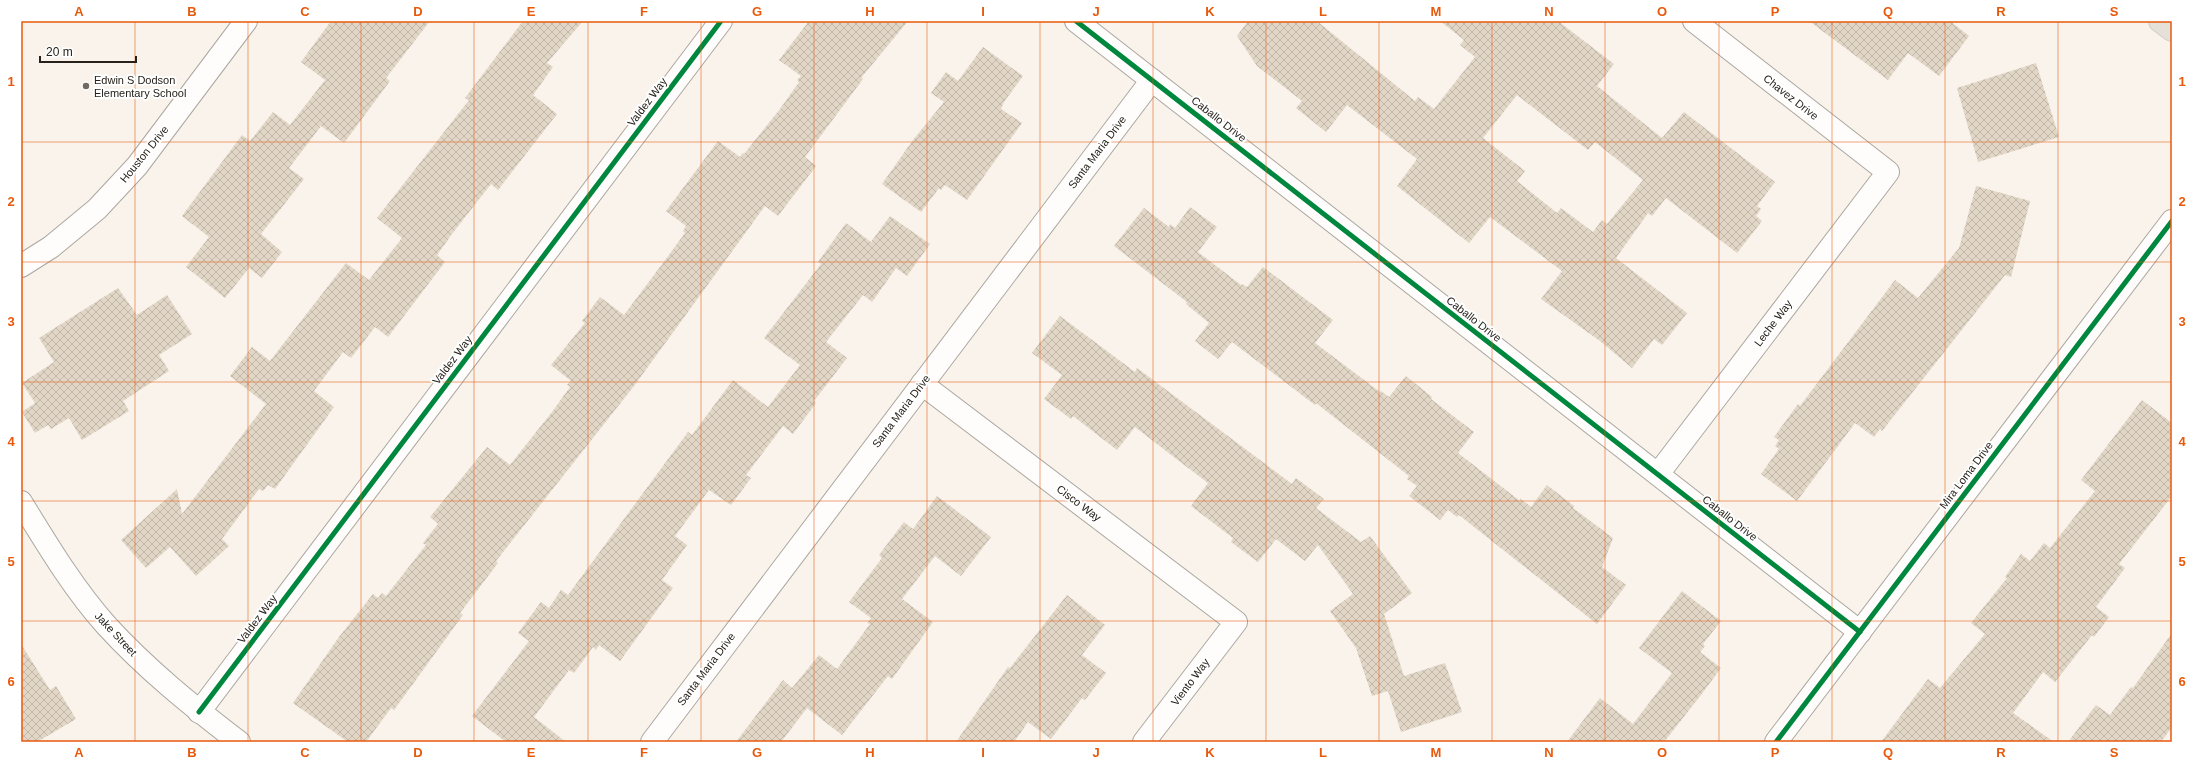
<svg xmlns="http://www.w3.org/2000/svg" width="2193" height="763" viewBox="0 0 2193 763" font-family="Helvetica,sans-serif">
	<defs>
		<pattern id="building-cross-hatch" width="8" height="8" patternUnits="userSpaceOnUse"><rect width="8" height="8" fill="#e2d7c7"/><path d="M0 0l8 8M0 8l8-8" fill="none" stroke="#c2b8aa"/></pattern>
	</defs>
	<rect width="100%" height="100%" fill="#f9f3eb"/>
	<g fill="url(#building-cross-hatch)" fill-rule="evenodd">
		<path d="M 331,21 L 430,21 L 386,78 L 390,81 L 344,143 L 321,126 L 289,168 L 304,179 L 261,234 L 282,252 L 262,278 L 249,268 L 225,298 L 186,267 L 209,237 L 182,216 L 242,135 L 250,141 L 273,112 L 290,125 L 325,80 L 301,62 Z"/>
		<path d="M 523,21 L 583,21 L 547,63 L 553,67 L 533,95 L 557,114 L 498,190 L 491,184 L 452,234 L 437,255 L 445,262 L 388,337 L 375,327 L 351,358 L 343,352 L 314,391 L 334,407 L 275,489 L 268,485 L 263,491 L 259,489 L 222,539 L 229,546 L 196,576 L 170,547 L 146,568 L 121,540 L 177,489 L 182,514 L 266,404 L 230,376 L 252,347 L 270,361 L 346,263 L 369,280 L 402,238 L 377,218 L 469,100 L 465,98 Z"/>
		<path d="M 809,21 L 908,21 L 861,78 L 863,79 L 805,157 L 816,166 L 778,216 L 765,206 L 634,386 L 496,561 L 498,563 L 460,613 L 463,615 L 394,710 L 391,708 L 366,742 L 348,742 L 293,703 L 339,637 L 373,594 L 378,598 L 382,593 L 386,596 L 426,545 L 423,543 L 438,524 L 430,517 L 487,447 L 510,465 L 552,412 L 570,387 L 567,385 L 571,381 L 551,365 L 585,323 L 582,321 L 600,297 L 624,315 L 666,259 L 685,233 L 683,231 L 686,226 L 666,211 L 718,141 L 740,157 L 743,153 L 744,154 L 780,109 L 799,82 L 797,80 L 801,76 L 779,60 Z"/>
		<path d="M 1248,21 L 1317,21 L 1415,101 L 1418,97 L 1434,109 L 1475,57 L 1460,45 L 1464,40 L 1440,21 L 1558,21 L 1614,64 L 1597,86 L 1662,138 L 1684,112 L 1775,182 L 1757,206 L 1761,209 L 1756,216 L 1762,221 L 1737,253 L 1666,198 L 1652,216 L 1648,213 L 1616,258 L 1687,313 L 1662,345 L 1654,339 L 1632,368 L 1600,341 L 1541,299 L 1562,271 L 1490,217 L 1469,243 L 1397,186 L 1417,159 L 1347,105 L 1326,132 L 1296,108 L 1302,101 L 1257,66 L 1237,36 ZM 1517,95 L 1588,150 L 1595,142 L 1643,180 L 1607,224 L 1602,220 L 1593,232 L 1561,208 L 1557,213 L 1517,181 L 1525,171 L 1483,138 Z"/>
		<path d="M 1809,21 L 1950,21 L 1969,36 L 1939,76 L 1908,53 L 1888,80 Z"/>
		<path d="M 983,47 L 1023,76 L 1004,102 L 1001,109 L 1022,123 L 967,200 L 945,185 L 941,190 L 939,188 L 921,212 L 882,184 L 913,140 L 944,102 L 931,93 L 946,72 L 958,81 Z"/>
		<path d="M 2036,63 L 2059,137 L 1978,162 L 1957,88 Z"/>
		<path d="M 1976,186 L 2030,201 L 2011,277 L 2005,275 L 1882,431 L 1880,429 L 1874,437 L 1855,423 L 1797,501 L 1761,474 L 1779,449 L 1775,446 L 1779,440 L 1774,437 L 1798,404 L 1800,406 L 1895,280 L 1918,298 L 1959,248 Z"/>
		<path d="M 1190,207 L 1217,227 L 1198,252 L 1241,285 L 1242,284 L 1247,287 L 1263,267 L 1333,320 L 1315,343 L 1380,392 L 1381,391 L 1389,397 L 1406,376 L 1432,397 L 1431,399 L 1474,432 L 1458,453 L 1520,501 L 1520,498 L 1531,507 L 1547,485 L 1574,506 L 1573,508 L 1613,538 L 1602,567 L 1626,585 L 1597,624 L 1459,515 L 1457,517 L 1448,510 L 1440,520 L 1409,496 L 1417,486 L 1407,479 L 1409,476 L 1316,403 L 1315,405 L 1232,342 L 1218,359 L 1195,341 L 1209,323 L 1186,304 L 1187,302 L 1114,246 L 1144,208 L 1169,227 L 1170,224 L 1175,228 Z"/>
		<path d="M 890,216 L 930,244 L 907,276 L 896,268 L 872,302 L 863,295 L 826,342 L 847,358 L 814,401 L 816,403 L 793,434 L 783,426 L 746,475 L 751,478 L 731,505 L 709,490 L 675,536 L 687,545 L 662,580 L 673,588 L 620,661 L 599,645 L 596,650 L 593,647 L 574,673 L 569,670 L 534,717 L 566,742 L 506,742 L 472,716 L 529,641 L 518,633 L 541,602 L 549,608 L 561,590 L 568,595 L 688,432 L 692,435 L 733,380 L 768,407 L 800,365 L 764,338 L 821,264 L 818,262 L 846,223 L 871,242 Z"/>
		<path d="M 118,288 L 137,315 L 167,295 L 192,334 L 159,355 L 169,371 L 123,401 L 129,411 L 82,440 L 69,418 L 51,429 L 48,425 L 35,433 L 22,412 L 35,403 L 22,383 L 54,362 L 39,338 Z"/>
		<path d="M 1060,316 L 1135,372 L 1137,368 L 1292,484 L 1296,478 L 1324,499 L 1316,508 L 1361,542 L 1370,536 L 1412,593 L 1384,614 L 1404,676 L 1445,663 L 1462,712 L 1401,732 L 1388,691 L 1372,696 L 1356,648 L 1330,611 L 1353,594 L 1318,545 L 1305,561 L 1276,539 L 1258,562 L 1231,542 L 1233,538 L 1191,506 L 1208,483 L 1179,461 L 1135,427 L 1117,450 L 1073,416 L 1071,419 L 1044,399 L 1062,375 L 1032,353 Z"/>
		<path d="M 2142,400 L 2172,423 L 2172,496 L 2119,564 L 2125,568 L 2096,607 L 2109,617 L 2094,637 L 2092,635 L 2055,682 L 2043,672 L 2013,713 L 2054,742 L 1881,742 L 1928,679 L 1940,688 L 1985,634 L 1971,623 L 2007,578 L 2005,577 L 2021,554 L 2030,561 L 2044,543 L 2050,548 L 2095,491 L 2081,480 Z"/>
		<path d="M 937,496 L 991,537 L 961,576 L 935,556 L 902,599 L 933,622 L 892,679 L 888,676 L 842,735 L 807,708 L 781,742 L 736,742 L 783,680 L 792,688 L 819,655 L 837,669 L 870,624 L 867,623 L 871,618 L 849,602 L 882,558 L 879,555 L 904,522 L 913,529 Z"/>
		<path d="M 1682,591 L 1721,621 L 1703,644 L 1705,646 L 1700,652 L 1721,668 L 1701,695 L 1664,742 L 1567,742 L 1600,698 L 1633,724 L 1672,673 L 1639,648 Z"/>
		<path d="M 1067,595 L 1105,625 L 1082,655 L 1106,673 L 1085,700 L 1082,698 L 1051,739 L 1028,722 L 1014,742 L 956,742 L 1008,667 L 1010,668 Z"/>
		<path d="M 2172,633 L 2172,727 L 2161,742 L 2068,742 L 2096,705 L 2110,715 L 2131,687 L 2133,688 Z"/>
		<path d="M 21,644 L 50,690 L 56,686 L 76,719 L 37,742 L 21,742 Z"/>
	</g>
	<g fill="none" stroke-linecap="round" stroke-linejoin="round">
		<defs>
			<g id="street">
				<path d="M 1076,21 L 1860,632"/>
				<path d="M 21,266 L 51,247 L 97,209 L 137,166 L 246,21"/>
				<path d="M 922,384 L 1236,622 L 1144,742"/>
				<path d="M 1658,474 L 1888,172 L 1694,21"/>
				<path d="M 21,502 C 47,544 73,588 106,625 C 146,669 192,706 239,742"/>
				<path d="M 199,712 L 721,21"/>
				<path d="M 652,742 L 1152,80"/>
			</g>
			<path id="secondary" d="M 1776,742 L 2172,221"/>
			<path id="primary" d="M 2160,21 L 2172,30"/>
		</defs>
		<use href="#street" stroke="#aba7a0" stroke-width="24"/>
		<use href="#secondary" stroke="#aba7a0" stroke-width="24"/>
		<use href="#primary" stroke="#d1cfca" stroke-width="24"/>
		<use href="#street" stroke="#fefdfc" stroke-width="22"/>
		<use href="#secondary" stroke="#fefdfc" stroke-width="22"/>
		<use href="#primary" stroke="#e5e1d8" stroke-width="22"/>
		<defs>
			<g id="cycleway">
				<path d="M 1076,21 L 1860,632"/>
				<path d="M 199,712 L 721,21"/>
				<path d="M 1776,742 L 2172,221"/>
			</g>
		</defs>
		<use href="#cycleway" stroke="#fff" stroke-width="8"/>
		<use href="#cycleway" stroke="#00873e" stroke-width="5"/>
	</g>
	<path fill="none" stroke="#e8590c" stroke-width="1" stroke-opacity="0.55" d="M 135,21 L 135,742M 248,21 L 248,742M 361,21 L 361,742M 474,21 L 474,742M 588,21 L 588,742M 701,21 L 701,742M 814,21 L 814,742M 927,21 L 927,742M 1040,21 L 1040,742M 1153,21 L 1153,742M 1266,21 L 1266,742M 1379,21 L 1379,742M 1492,21 L 1492,742M 1605,21 L 1605,742M 1719,21 L 1719,742M 1832,21 L 1832,742M 1945,21 L 1945,742M 2058,21 L 2058,742M 21,142 L 2172,142M 21,262 L 2172,262M 21,382 L 2172,382M 21,501 L 2172,501M 21,621 L 2172,621"/>
	<circle fill="#706a63" stroke="#fff" stroke-width="1.5" cx="86" cy="86" r="4"/>
	<g text-anchor="middle" dominant-baseline="central" stroke-width="4" stroke-linejoin="round" paint-order="stroke">
		<g font-size="11" fill="#26211a" stroke="#fff" text-anchor="start">
			<text x="94" y="80">Edwin S Dodson<tspan x="94" dy="13">Elementary School</tspan></text>
		</g>
		<g font-size="11" fill="#26211a" stroke="#fff">
			<text transform="translate(1791 97) rotate(38)">Chavez Drive</text>
			<text transform="translate(647 102) rotate(-53)">Valdez Way</text>
			<text transform="translate(1219 119) rotate(38)">Caballo Drive</text>
			<text transform="translate(1097 152) rotate(-53)">Santa Maria Drive</text>
			<text transform="translate(144 154) rotate(-51)">Houston Drive</text>
			<text transform="translate(1474 319) rotate(38)">Caballo Drive</text>
			<text transform="translate(1773 323) rotate(-53)">Leche Way</text>
			<text transform="translate(452 360) rotate(-53)">Valdez Way</text>
			<text transform="translate(901 411) rotate(-53)">Santa Maria Drive</text>
			<text transform="translate(1966 475) rotate(-53)">Mira Loma Drive</text>
			<text transform="translate(1079 503) rotate(37)">Cisco Way</text>
			<text transform="translate(1730 518) rotate(38)">Caballo Drive</text>
			<text transform="translate(257 619) rotate(-53)">Valdez Way</text>
			<text transform="translate(116 634) rotate(47)">Jake Street</text>
			<text transform="translate(706 669) rotate(-53)">Santa Maria Drive</text>
			<text transform="translate(1190 682) rotate(-53)">Viento Way</text>
		</g>
	</g>
	<rect width="2193" height="763" fill="none" stroke="#ffffff" stroke-width="44"/>
	<path d="M40 56v6h96v-6" fill="none" stroke="#26211a" stroke-width="2"/>
	<text x="46" y="56" font-size="12" fill="#26211a" stroke="#ffffff" stroke-width="3" paint-order="stroke">20 m</text>
	<rect x="22" y="22" width="2149" height="719" fill="none" stroke="#e8590c" stroke-width="1.5"/>
	<g font-size="13" text-anchor="middle" font-weight="bold" fill="#e8590c">
		<text x="79" y="16">A</text>
		<text x="192" y="16">B</text>
		<text x="305" y="16">C</text>
		<text x="418" y="16">D</text>
		<text x="531" y="16">E</text>
		<text x="644" y="16">F</text>
		<text x="757" y="16">G</text>
		<text x="870" y="16">H</text>
		<text x="983" y="16">I</text>
		<text x="1096" y="16">J</text>
		<text x="1210" y="16">K</text>
		<text x="1323" y="16">L</text>
		<text x="1436" y="16">M</text>
		<text x="1549" y="16">N</text>
		<text x="1662" y="16">O</text>
		<text x="1775" y="16">P</text>
		<text x="1888" y="16">Q</text>
		<text x="2001" y="16">R</text>
		<text x="2114" y="16">S</text>
		<text x="11" y="86">1</text>
		<text x="2182" y="86">1</text>
		<text x="11" y="206">2</text>
		<text x="2182" y="206">2</text>
		<text x="11" y="326">3</text>
		<text x="2182" y="326">3</text>
		<text x="11" y="446">4</text>
		<text x="2182" y="446">4</text>
		<text x="11" y="566">5</text>
		<text x="2182" y="566">5</text>
		<text x="11" y="686">6</text>
		<text x="2182" y="686">6</text>
		<text x="79" y="757">A</text>
		<text x="192" y="757">B</text>
		<text x="305" y="757">C</text>
		<text x="418" y="757">D</text>
		<text x="531" y="757">E</text>
		<text x="644" y="757">F</text>
		<text x="757" y="757">G</text>
		<text x="870" y="757">H</text>
		<text x="983" y="757">I</text>
		<text x="1096" y="757">J</text>
		<text x="1210" y="757">K</text>
		<text x="1323" y="757">L</text>
		<text x="1436" y="757">M</text>
		<text x="1549" y="757">N</text>
		<text x="1662" y="757">O</text>
		<text x="1775" y="757">P</text>
		<text x="1888" y="757">Q</text>
		<text x="2001" y="757">R</text>
		<text x="2114" y="757">S</text>
	</g>
</svg>
